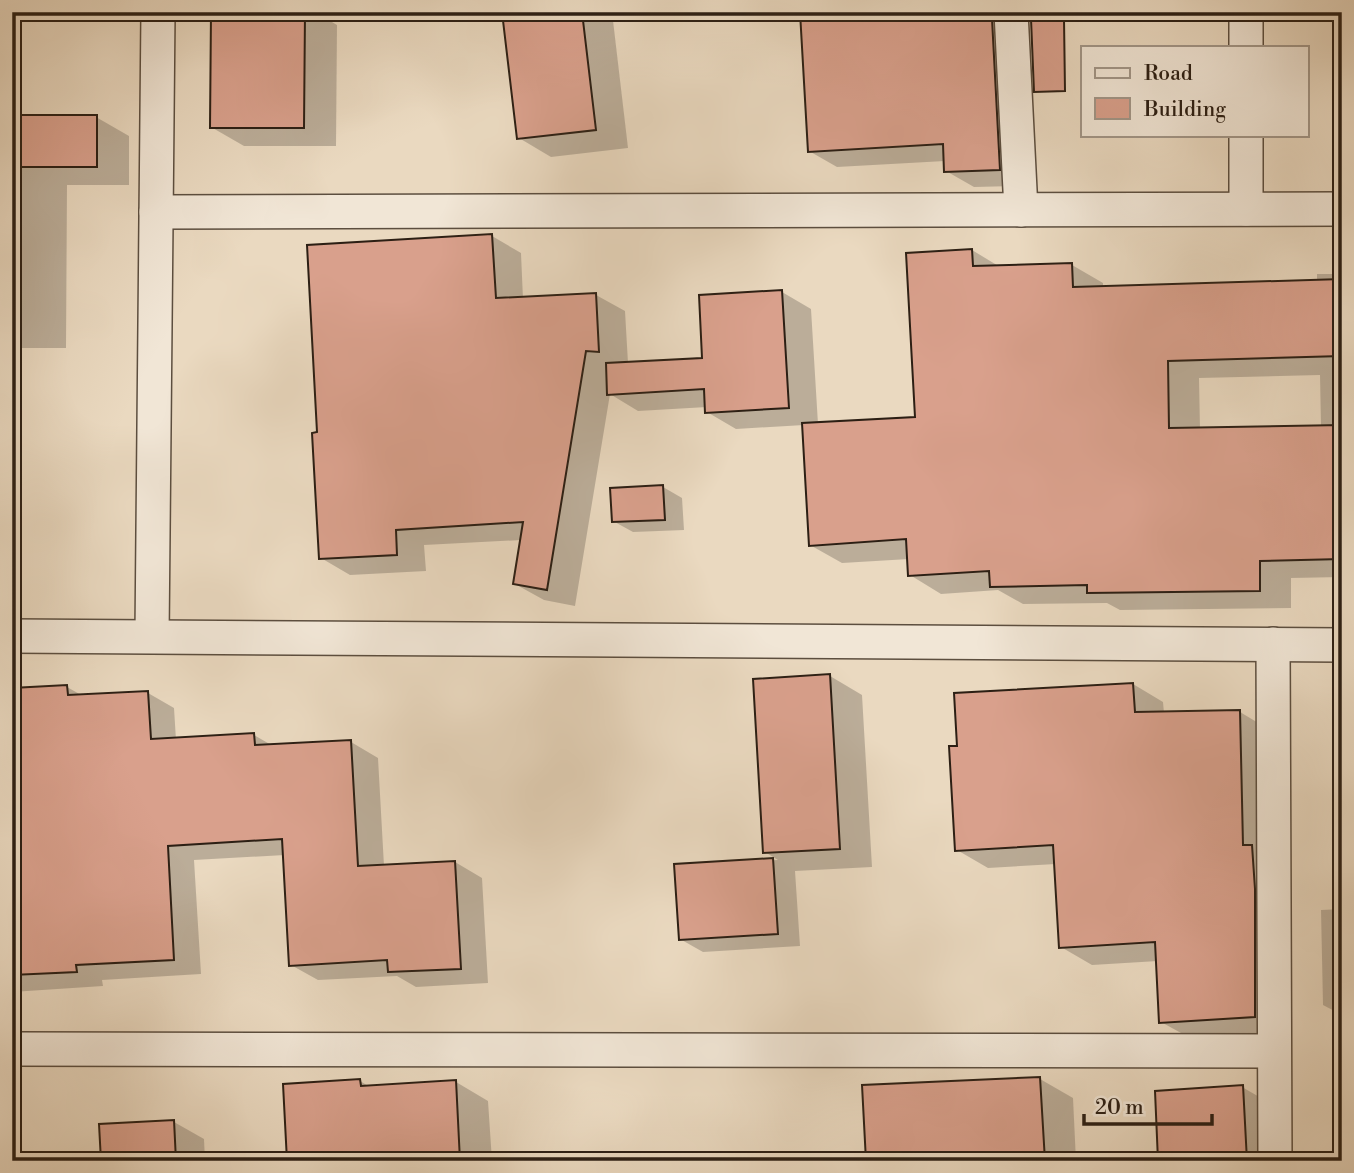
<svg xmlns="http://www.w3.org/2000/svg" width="1354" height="1173" viewBox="0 0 1354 1173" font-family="'Libre Bodoni',serif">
	<rect width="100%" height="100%" fill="#ead9c0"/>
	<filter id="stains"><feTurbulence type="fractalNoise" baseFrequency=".00286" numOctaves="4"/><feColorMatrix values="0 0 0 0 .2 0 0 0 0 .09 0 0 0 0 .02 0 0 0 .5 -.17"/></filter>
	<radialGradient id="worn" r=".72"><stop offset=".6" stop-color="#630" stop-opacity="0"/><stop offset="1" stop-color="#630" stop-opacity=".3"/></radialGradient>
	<g fill="#0003" fill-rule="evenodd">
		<path d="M 212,12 L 315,12 L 337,25 L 336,146 L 244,146 L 211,127 Z"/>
		<path d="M 504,12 L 612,12 L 628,148 L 551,157 L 519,138 Z"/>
		<path d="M 802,12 L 1006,12 L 1015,186 L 974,187 L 946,171 L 945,161 L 837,167 L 809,151 Z"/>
		<path d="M 1325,12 L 1342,12 L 1342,22 Z"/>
		<path d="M 12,117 L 96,117 L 129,136 L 129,185 L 67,185 L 66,348 L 12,348 Z"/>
		<path d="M 492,236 L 521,253 L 523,299 L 596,295 L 625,311 L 628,363 L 704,359 L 782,292 L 811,309 L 818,424 L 917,419 L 972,250 L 1000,267 L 1072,265 L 1103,283 L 1103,288 L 1317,282 L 1317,274 L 1342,274 L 1342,577 L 1291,578 L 1291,608 L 1120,610 L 1107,603 L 1023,604 L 998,590 L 941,594 L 910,575 L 909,559 L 842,563 L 810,545 L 804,425 L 736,429 L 707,412 L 707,407 L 638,411 L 610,394 L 575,606 L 544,600 L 515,584 L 522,540 L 424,545 L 426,571 L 350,575 L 321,558 L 319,434 ZM 1320,375 L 1321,427 L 1200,429 L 1199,378 Z"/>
		<path d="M 663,487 L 682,498 L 684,530 L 633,532 L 613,521 Z"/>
		<path d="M 830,676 L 862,695 L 872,867 L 795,871 L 800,946 L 703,952 L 680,939 L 676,865 L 778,860 L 765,852 Z"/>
		<path d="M 1133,684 L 1163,702 L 1164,713 L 1240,712 L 1270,730 L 1285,1034 L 1192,1039 L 1161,1022 L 1158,961 L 1092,965 L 1061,947 L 1056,864 L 988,868 L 957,850 L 959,747 Z"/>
		<path d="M 67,687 L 83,696 L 148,693 L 174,708 L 176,740 L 254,735 L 273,746 L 351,742 L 378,758 L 384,866 L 455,862 L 482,878 L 488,983 L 416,987 L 397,976 L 318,980 L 291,965 L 285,855 L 194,860 L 201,974 L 102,980 L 103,986 L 12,992 L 12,690 Z"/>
		<path d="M 1342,909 L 1342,1015 L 1323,1005 L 1321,910 Z"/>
		<path d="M 1040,1079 L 1073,1098 L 1076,1161 L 868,1161 Z"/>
		<path d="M 360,1081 L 370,1087 L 456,1082 L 488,1101 L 492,1161 L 289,1161 Z"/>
		<path d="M 1242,1087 L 1275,1106 L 1278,1161 L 1160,1161 Z"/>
		<path d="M 174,1122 L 204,1139 L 205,1161 L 103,1161 Z"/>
	</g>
	<g fill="#d9a08c" stroke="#2c1f14" stroke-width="2">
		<path d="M 211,12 L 305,12 L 304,128 L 210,128 Z"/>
		<path d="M 502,12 L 582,12 L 596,130 L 517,139 Z"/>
		<path d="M 800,12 L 979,12 L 980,19 L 992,19 L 1000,170 L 944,172 L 943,144 L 808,152 Z"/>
		<path d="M 1031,19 L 1064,19 L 1065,91 L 1034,92 Z"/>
		<rect x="12" y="115" width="85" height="52"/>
		<path d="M 492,234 L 496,298 L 596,293 L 599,352 L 586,351 L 547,590 L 513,584 L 523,522 L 396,530 L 397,555 L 319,559 L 312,433 L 317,432 L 307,245 Z"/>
		<path d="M 972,249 L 973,266 L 1072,263 L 1073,287 L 1342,279 L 1342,356 L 1168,361 L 1169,428 L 1342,425 L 1342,559 L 1260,561 L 1260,591 L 1087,593 L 1087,585 L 990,587 L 989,571 L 908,576 L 906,539 L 809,546 L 802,423 L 915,417 L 906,253 Z"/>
		<path d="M 782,290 L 789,408 L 705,413 L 704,389 L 607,395 L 606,363 L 702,358 L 699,295 Z"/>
		<path d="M 663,485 L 665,520 L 612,522 L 610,488 Z"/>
		<path d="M 830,674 L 840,849 L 763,853 L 753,679 Z"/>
		<path d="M 1133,683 L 1135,712 L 1240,710 L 1243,845 L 1252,845 L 1255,889 L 1255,1017 L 1159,1023 L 1155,942 L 1059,948 L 1053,845 L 955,851 L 949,746 L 957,746 L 954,693 Z"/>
		<path d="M 67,685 L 68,695 L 148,691 L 151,739 L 254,733 L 255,745 L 351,740 L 358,866 L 455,861 L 461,969 L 388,972 L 387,960 L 289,966 L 282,839 L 168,846 L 174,960 L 76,965 L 77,972 L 12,975 L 12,688 Z"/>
		<path d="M 773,858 L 778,934 L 679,940 L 674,864 Z"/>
		<path d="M 1040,1077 L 1045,1161 L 866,1161 L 862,1085 Z"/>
		<path d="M 360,1079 L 361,1086 L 456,1080 L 460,1161 L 287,1161 L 283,1084 Z"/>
		<path d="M 1243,1085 L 1247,1161 L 1158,1161 L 1155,1091 Z"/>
		<path d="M 174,1120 L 176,1161 L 101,1161 L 99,1124 Z"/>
	</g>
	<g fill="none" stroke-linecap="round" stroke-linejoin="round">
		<defs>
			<g id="minor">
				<path d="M 1011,12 L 1021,210"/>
				<path d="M 1246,47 L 1246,12"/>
				<path d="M 1246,209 L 1246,135"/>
				<path d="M 156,212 L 1342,209"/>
				<path d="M 12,636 L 1342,645"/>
				<path d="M 152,636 L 158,12"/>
				<path d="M 1273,644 L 1275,1161"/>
				<path d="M 12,1049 L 1274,1051"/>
			</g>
		</defs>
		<use href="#minor" stroke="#5c4e3f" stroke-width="36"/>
		<use href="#minor" stroke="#f1e6d6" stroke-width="33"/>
	</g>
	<rect width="1354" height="1173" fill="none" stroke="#ead9c0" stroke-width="42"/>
	<rect x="14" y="14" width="1326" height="1145" fill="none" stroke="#2c1f14" stroke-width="3.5"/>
	<rect x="21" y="21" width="1312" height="1131" fill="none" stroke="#2c1f14" stroke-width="2"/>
	<rect x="1081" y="46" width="228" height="91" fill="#f1e6d6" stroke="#a29688" stroke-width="2"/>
	<rect x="1095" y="68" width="35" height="10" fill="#f1e6d6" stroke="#a29688" stroke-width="2"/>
	<text x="1144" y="80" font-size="21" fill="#2c1f14">Road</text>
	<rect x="1095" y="98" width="35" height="21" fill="#d9a08c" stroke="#a29688" stroke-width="2"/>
	<text x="1144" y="116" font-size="21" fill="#2c1f14">Building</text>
	<path d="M1084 1114v10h128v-10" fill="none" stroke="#2c1f14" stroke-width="3.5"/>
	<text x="1095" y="1114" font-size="21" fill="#2c1f14" stroke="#f1e6d6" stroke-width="5" paint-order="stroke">20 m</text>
	<rect width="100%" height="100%" filter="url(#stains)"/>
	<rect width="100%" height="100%" fill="url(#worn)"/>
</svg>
